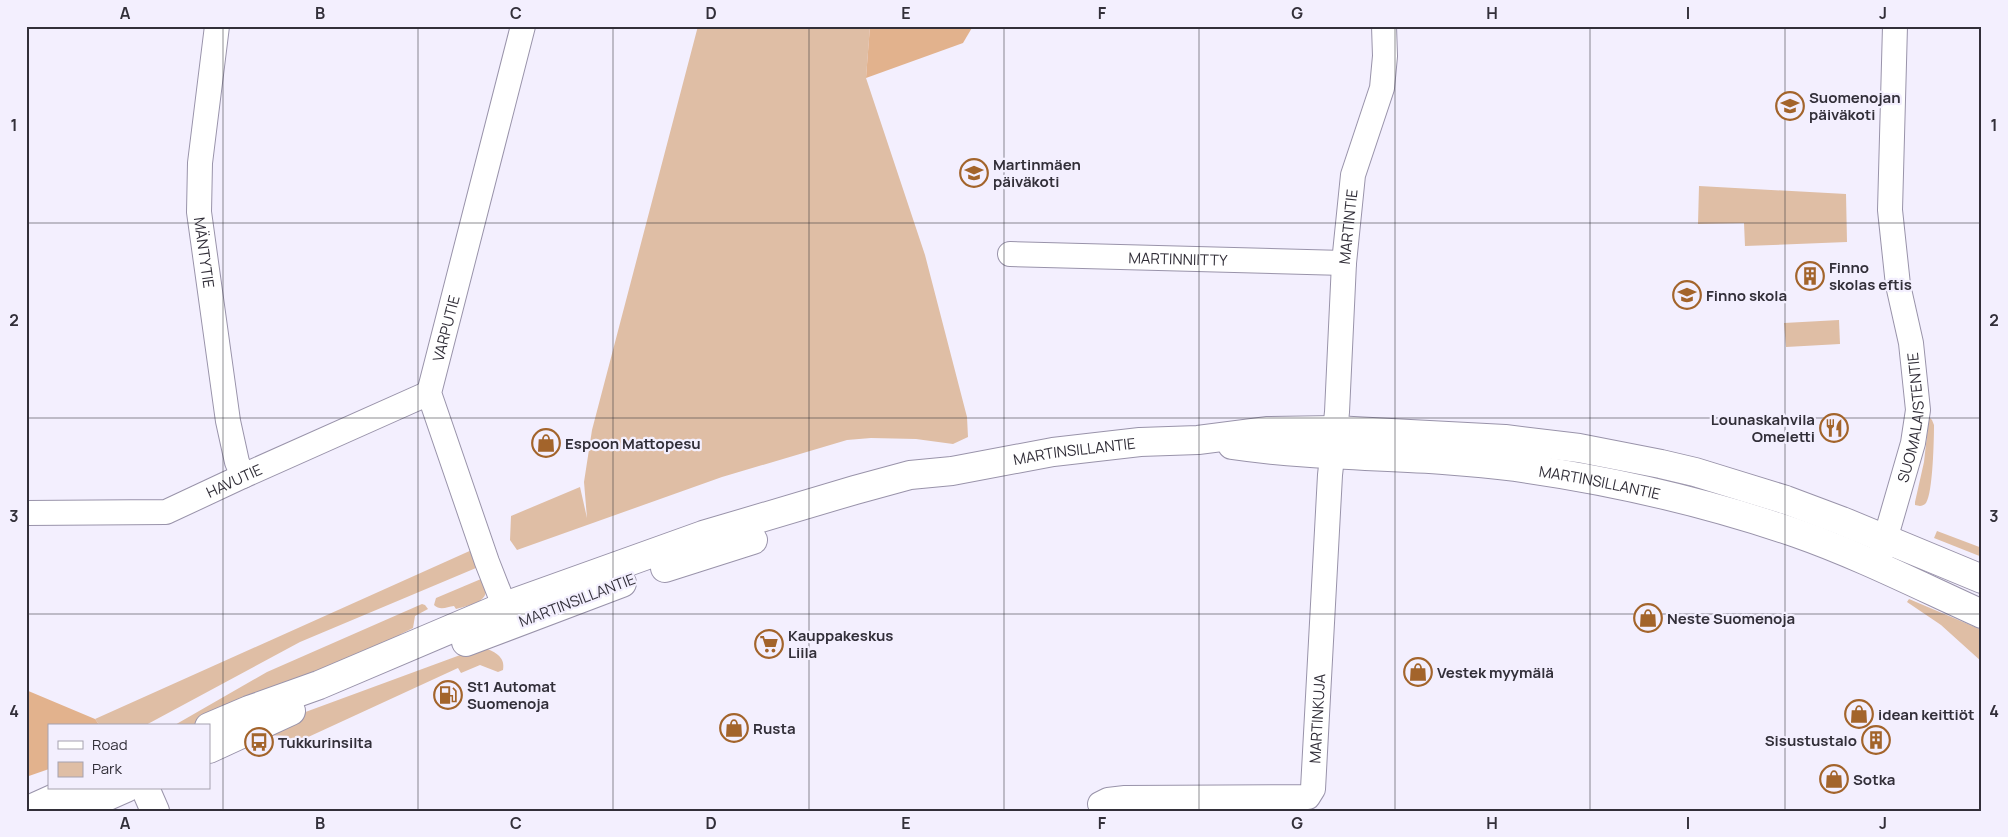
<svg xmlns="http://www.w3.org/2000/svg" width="2008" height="837" viewBox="0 0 2008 837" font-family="Manrope,sans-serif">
	<rect width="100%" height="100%" fill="#f3effe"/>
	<g fill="#dfbea5">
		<path d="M 698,26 L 870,26 L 866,78 L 925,255 L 967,417 L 968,437 L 953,444 L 916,439 L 871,438 L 847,440 L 722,477 L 517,550 L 510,540 L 511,516 L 580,487 L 587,518 L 584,482 L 592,430 Z"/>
		<path d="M 1699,186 L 1846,194 L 1847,242 L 1745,246 L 1744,223 L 1698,224 Z"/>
		<path d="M 1839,320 L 1840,344 L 1786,347 L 1784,323 Z"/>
		<path d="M 1929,417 L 1932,420 L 1934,425 C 1934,438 1933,493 1926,503 C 1922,507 1919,506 1915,505 L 1915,502 L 1924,462 Z"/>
		<path d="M 1937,531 L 1982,548 L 1982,557 L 1934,538 Z"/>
		<path d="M 474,549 L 478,562 L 476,568 L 300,642 L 144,726 L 100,726 L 95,719 Z"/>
		<path d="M 481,579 C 497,600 471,605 456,609 L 454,606 C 447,607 440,611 434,605 L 436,598 Z"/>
		<path d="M 1909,599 L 1982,630 L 1982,662 L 1941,625 L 1907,602 Z"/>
		<path d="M 422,604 L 425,605 L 428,609 L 415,616 L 413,628 L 401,634 L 381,650 L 232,707 L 190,726 L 173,726 L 267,672 Z"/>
		<path d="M 482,647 C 493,651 506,656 503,670 L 498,672 L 480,665 L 461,673 L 458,668 L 293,744 L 283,736 L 269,735 L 300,714 Z"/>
	</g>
	<g fill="#e2b28d">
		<path d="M 870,26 L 973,26 L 963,43 L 866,78 Z"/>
		<path d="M 26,690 L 95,719 L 100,726 L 49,726 L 49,769 L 26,777 Z"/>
	</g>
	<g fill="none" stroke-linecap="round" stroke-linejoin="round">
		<defs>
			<g id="minor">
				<path id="s1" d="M 217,26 L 200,163 L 199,212 L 228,421 L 237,462 L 243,476"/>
				<path id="s2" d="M 1010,254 L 1344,263"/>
				<path id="s3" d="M 26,513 L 166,512 L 243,476 L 429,393"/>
				<path id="s4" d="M 1880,557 L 1913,443 L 1918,410 L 1911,343 L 1898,285 L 1890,210 L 1895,26"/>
				<path id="s5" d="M 511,623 L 487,562 L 429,393 L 523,26"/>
				<path id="s6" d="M 1100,804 L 1108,800 L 1125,798 L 1308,797 L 1313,789 L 1330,475 L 1337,412 L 1344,263 L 1353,175 L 1382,88 L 1385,56 L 1384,26"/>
			</g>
			<g id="major">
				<path id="s7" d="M 1232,445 C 1326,459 1421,454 1515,467 C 1610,480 1705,502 1796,533 C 1859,555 1920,586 1982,614"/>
				<path d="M 665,568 L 753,540"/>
				<path d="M 466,642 L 622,583"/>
				<path id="s8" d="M 209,727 L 249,710 L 319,685 L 505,606 L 703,535 L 855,490 L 910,475 L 952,471 L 1053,452 L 1140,442 L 1198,440 L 1268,431 L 1334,430 L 1505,439 L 1579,448 L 1661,464 L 1695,472 L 1786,500 L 1842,521 L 1982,579"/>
				<path d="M 209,749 L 291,711"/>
				<path d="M 145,788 L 155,811"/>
				<path d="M 26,811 L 77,788"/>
				<path d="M 74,811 L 126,788"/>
			</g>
		</defs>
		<use href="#minor" stroke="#9993aa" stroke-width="26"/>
		<use href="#major" stroke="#9993aa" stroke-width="30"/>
		<use href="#minor" stroke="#fff" stroke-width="24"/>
		<use href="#major" stroke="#fff" stroke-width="28"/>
	</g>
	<path fill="none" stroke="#322f39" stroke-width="1" stroke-opacity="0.55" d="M 223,26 L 223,811M 418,26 L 418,811M 613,26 L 613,811M 809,26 L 809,811M 1004,26 L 1004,811M 1199,26 L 1199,811M 1395,26 L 1395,811M 1590,26 L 1590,811M 1785,26 L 1785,811M 26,223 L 1982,223M 26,418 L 1982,418M 26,614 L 1982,614"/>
	<defs>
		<symbol id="school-ring" viewBox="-11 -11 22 22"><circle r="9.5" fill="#f3effe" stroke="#a3642b" stroke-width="1.5"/><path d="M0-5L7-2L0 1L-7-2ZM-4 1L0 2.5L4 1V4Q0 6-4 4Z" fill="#a3642b"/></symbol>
		<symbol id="building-ring" viewBox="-11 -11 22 22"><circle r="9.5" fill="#f3effe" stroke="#a3642b" stroke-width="1.5"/><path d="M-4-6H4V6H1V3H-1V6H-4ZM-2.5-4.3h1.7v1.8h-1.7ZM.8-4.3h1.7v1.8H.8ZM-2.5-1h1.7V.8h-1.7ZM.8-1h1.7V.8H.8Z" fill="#a3642b"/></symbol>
		<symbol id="restaurant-ring" viewBox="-11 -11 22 22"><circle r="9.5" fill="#f3effe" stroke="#a3642b" stroke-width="1.5"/><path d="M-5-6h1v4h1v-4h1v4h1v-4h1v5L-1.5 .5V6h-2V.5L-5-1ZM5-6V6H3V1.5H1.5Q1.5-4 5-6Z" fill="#a3642b"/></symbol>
		<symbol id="shop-ring" viewBox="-11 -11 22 22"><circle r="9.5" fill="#f3effe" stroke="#a3642b" stroke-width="1.5"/><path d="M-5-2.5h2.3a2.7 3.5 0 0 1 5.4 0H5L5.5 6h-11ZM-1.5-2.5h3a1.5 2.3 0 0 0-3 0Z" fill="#a3642b"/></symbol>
		<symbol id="supermarket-ring" viewBox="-11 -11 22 22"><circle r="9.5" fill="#f3effe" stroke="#a3642b" stroke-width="1.5"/><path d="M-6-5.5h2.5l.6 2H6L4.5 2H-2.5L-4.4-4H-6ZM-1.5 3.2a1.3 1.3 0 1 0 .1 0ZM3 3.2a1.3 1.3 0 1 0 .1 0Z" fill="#a3642b"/></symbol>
		<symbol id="fuel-ring" viewBox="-11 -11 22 22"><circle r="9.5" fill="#f3effe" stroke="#a3642b" stroke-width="1.5"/><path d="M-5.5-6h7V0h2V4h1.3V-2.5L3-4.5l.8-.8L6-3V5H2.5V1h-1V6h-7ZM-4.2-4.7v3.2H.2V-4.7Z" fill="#a3642b"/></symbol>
		<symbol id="bus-ring" viewBox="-11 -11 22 22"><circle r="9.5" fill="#f3effe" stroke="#a3642b" stroke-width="1.5"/><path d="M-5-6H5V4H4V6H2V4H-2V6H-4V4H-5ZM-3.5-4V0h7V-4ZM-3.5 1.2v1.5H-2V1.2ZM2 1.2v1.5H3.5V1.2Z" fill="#a3642b"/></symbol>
	</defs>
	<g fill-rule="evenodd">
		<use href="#school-ring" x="1774" y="90" width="32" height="32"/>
		<use href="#school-ring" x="958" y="157" width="32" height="32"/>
		<use href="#building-ring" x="1794" y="260" width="32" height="32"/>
		<use href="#school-ring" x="1671" y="279" width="32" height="32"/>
		<use href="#restaurant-ring" x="1818" y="412" width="32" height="32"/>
		<use href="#shop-ring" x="530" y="427" width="32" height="32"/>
		<use href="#shop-ring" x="1632" y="602" width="32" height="32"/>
		<use href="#supermarket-ring" x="753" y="628" width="32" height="32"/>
		<use href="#shop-ring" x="1402" y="656" width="32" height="32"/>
		<use href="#fuel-ring" x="432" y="679" width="32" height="32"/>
		<use href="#shop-ring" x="1843" y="698" width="32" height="32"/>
		<use href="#shop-ring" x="718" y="712" width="32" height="32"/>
		<use href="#building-ring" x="1860" y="724" width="32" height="32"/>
		<use href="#bus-ring" x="243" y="726" width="32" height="32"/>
		<use href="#shop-ring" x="1818" y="763" width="32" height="32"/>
	</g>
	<g text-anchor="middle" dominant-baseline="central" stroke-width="4.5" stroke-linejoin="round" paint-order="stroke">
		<g font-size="15" font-weight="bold" fill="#322f39" stroke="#f3effe" text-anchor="start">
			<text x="1809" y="97">Suomenojan<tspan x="1809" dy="17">päiväkoti</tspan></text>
			<text x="993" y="164">Martinmäen<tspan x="993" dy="17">päiväkoti</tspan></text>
			<text x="1829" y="267">Finno<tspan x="1829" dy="17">skolas eftis</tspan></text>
			<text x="1706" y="295">Finno skola</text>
			<text x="1815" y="419" text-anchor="end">Lounaskahvila<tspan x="1815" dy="17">Omeletti</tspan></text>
			<text x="565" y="443">Espoon Mattopesu</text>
			<text x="1667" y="618">Neste Suomenoja</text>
			<text x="788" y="635">Kauppakeskus<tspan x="788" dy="17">Liila</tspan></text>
			<text x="1437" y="672">Vestek myymälä</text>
			<text x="467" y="686">St1 Automat<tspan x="467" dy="17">Suomenoja</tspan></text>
			<text x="1878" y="714">idean keittiöt</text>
			<text x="753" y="728">Rusta</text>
			<text x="1857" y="740" text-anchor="end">Sisustustalo</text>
			<text x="278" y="742">Tukkurinsilta</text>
			<text x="1853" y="779">Sotka</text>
		</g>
		<g font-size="15" fill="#322f39" stroke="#f3effe">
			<text stroke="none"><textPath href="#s6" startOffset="782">MARTINTIE</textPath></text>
			<text stroke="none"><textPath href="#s1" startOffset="228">MÄNTYTIE</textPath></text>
			<text stroke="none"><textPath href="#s2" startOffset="168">MARTINNIITTY</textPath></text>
			<text stroke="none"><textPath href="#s5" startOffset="311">VARPUTIE</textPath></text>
			<text stroke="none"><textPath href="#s4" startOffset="144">SUOMALAISTENTIE</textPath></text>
			<text stroke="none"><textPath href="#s8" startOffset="912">MARTINSILLANTIE</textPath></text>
			<text stroke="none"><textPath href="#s3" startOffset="215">HAVUTIE</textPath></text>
			<text stroke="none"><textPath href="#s7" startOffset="370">MARTINSILLANTIE</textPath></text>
			<text transform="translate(577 600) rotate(-21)">MARTINSILLANTIE</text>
			<text stroke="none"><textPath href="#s6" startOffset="289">MARTINKUJA</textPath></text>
		</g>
	</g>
	<rect width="2008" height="837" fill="none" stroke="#f3effe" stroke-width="55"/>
	<rect x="48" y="724" width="162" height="65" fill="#f3effe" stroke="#a6a2af"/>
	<rect x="58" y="741" width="25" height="8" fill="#ffffff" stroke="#a6a2af"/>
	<text x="92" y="750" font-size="15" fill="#322f39">Road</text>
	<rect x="58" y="762" width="25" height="15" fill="#dfbea5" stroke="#a6a2af"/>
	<text x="92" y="774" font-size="15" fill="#322f39">Park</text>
	<rect x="28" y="28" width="1952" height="782" fill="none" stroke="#322f39" stroke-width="2"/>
	<g font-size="16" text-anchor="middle" font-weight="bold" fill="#322f39">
		<text x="125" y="19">A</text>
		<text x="320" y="19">B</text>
		<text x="516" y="19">C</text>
		<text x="711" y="19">D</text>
		<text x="906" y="19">E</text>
		<text x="1102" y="19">F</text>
		<text x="1297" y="19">G</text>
		<text x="1492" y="19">H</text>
		<text x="1688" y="19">I</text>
		<text x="1883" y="19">J</text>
		<text x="14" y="131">1</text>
		<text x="1994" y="131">1</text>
		<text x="14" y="326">2</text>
		<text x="1994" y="326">2</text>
		<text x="14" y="522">3</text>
		<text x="1994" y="522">3</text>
		<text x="14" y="717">4</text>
		<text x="1994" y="717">4</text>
		<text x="125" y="829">A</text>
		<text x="320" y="829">B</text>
		<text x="516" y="829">C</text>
		<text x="711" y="829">D</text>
		<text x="906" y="829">E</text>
		<text x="1102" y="829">F</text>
		<text x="1297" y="829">G</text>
		<text x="1492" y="829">H</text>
		<text x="1688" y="829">I</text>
		<text x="1883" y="829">J</text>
	</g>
</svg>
